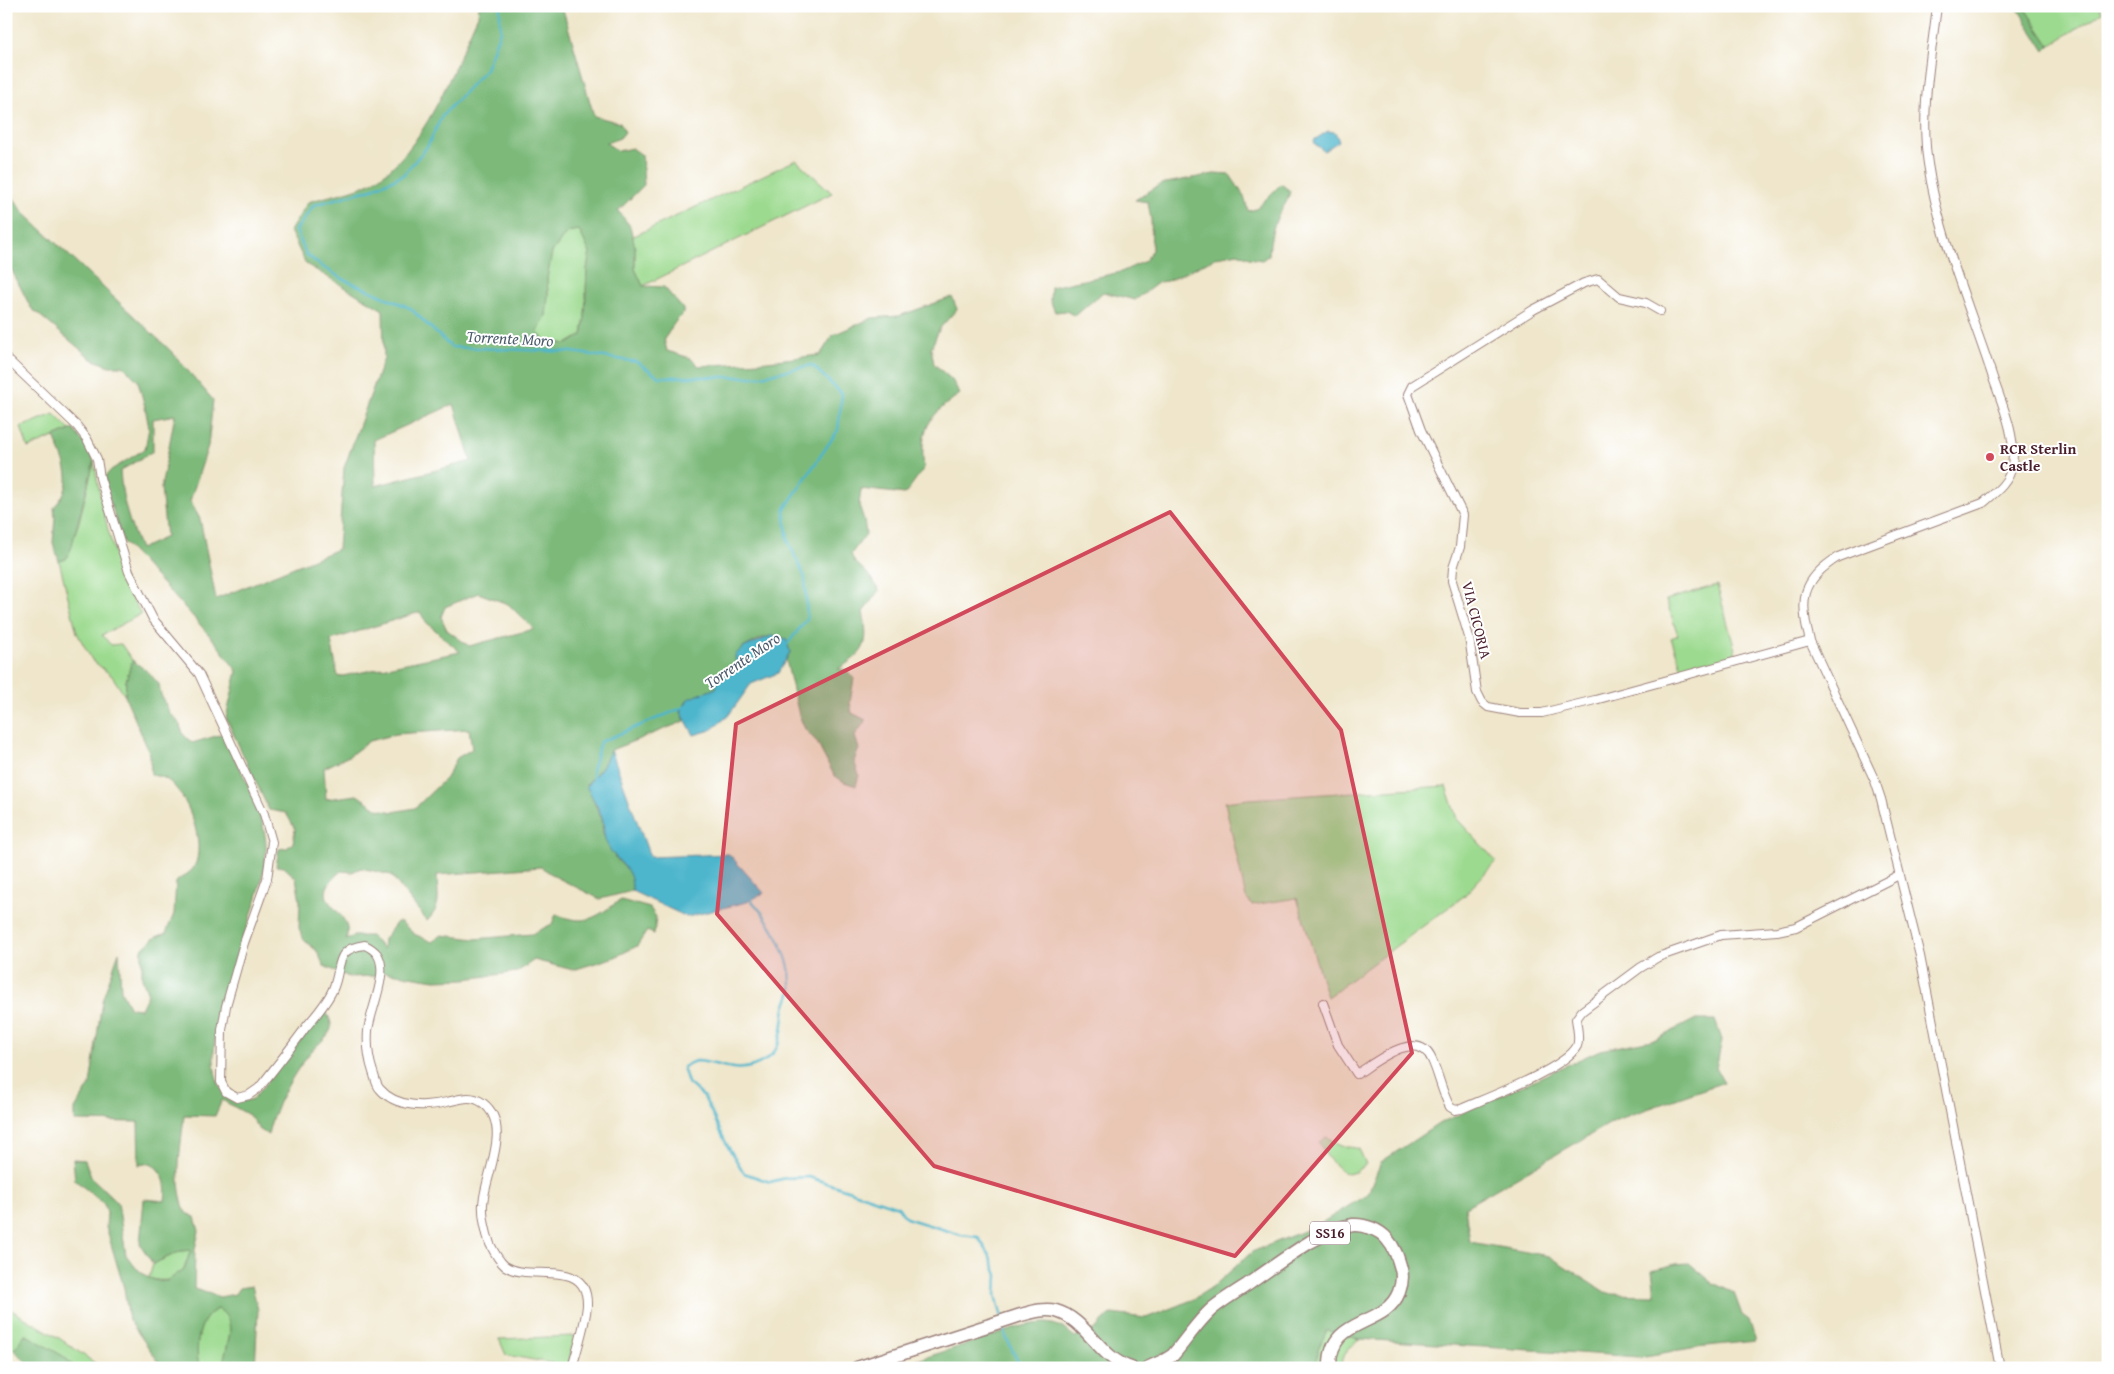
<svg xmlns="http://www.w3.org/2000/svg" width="2114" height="1374" viewBox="0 0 2114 1374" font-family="'Gentium Book Plus',serif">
	<rect width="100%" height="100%" fill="#fff"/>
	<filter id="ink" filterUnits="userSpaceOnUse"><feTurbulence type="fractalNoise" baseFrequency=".02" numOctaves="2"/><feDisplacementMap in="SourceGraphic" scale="10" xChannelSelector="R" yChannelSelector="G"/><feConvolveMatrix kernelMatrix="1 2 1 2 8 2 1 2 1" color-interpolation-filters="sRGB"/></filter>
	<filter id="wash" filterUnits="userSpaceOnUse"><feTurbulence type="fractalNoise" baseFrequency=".0096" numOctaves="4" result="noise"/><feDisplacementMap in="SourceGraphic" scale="20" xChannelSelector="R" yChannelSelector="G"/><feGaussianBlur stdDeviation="1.12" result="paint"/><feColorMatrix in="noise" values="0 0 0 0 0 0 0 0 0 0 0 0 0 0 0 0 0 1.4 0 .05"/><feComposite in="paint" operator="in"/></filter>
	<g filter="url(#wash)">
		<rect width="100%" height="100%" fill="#efe6cb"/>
		<g fill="#9cda8f" stroke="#737c5d">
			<path d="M 2023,6 L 2098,6 L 2102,12 L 2050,46 Z"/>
			<path d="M 796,160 L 832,193 L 643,286 L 635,269 L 635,248 L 632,237 Z"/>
			<path d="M 579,230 L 590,253 L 587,269 L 585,317 L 582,335 L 567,344 L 546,341 L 537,332 L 546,316 L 548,295 L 547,278 L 552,252 L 567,232 Z"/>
			<path d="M 54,414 L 70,430 L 28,448 L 21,427 Z"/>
			<path d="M 94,461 C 103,515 114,566 141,614 L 102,635 L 111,645 L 121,644 L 132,660 L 126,681 L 125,696 L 112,676 L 92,660 L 77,633 L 59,561 L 66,559 L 79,522 Z"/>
			<path d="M 1717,585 L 1737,657 L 1683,671 L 1671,638 L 1678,635 L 1666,600 Z"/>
			<path d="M 1446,786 L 1457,819 L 1496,861 L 1464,896 L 1327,997 L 1297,898 L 1252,905 L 1246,898 L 1225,802 L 1249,799 Z"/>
			<path d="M 1326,1137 C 1332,1139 1335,1144 1341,1146 C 1348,1147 1353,1147 1359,1149 L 1366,1164 L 1355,1172 L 1348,1174 C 1335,1168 1325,1156 1319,1142 Z"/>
			<path d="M 191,1250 C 188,1256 187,1263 184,1268 C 177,1282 161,1282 149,1278 L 153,1264 L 181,1251 Z"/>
			<path d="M 6,1307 L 59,1338 L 102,1368 L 76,1368 L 63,1356 L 25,1335 L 14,1350 L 6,1345 Z"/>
			<path d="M 218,1309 C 240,1321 225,1348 222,1368 L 199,1368 C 195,1349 197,1317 218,1309 Z"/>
			<path d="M 1327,1330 L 1359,1339 C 1349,1347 1342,1354 1342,1368 L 1317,1368 L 1318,1349 Z"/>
			<path d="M 575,1336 L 568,1366 L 506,1355 L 499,1339 Z"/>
		</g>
		<g fill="#7dba7a" stroke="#646c52" fill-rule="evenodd">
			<path d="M 479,6 L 562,6 L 594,116 L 620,123 L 625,132 L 620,138 L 606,143 L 618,151 L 632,148 L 642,155 L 644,185 L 618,211 L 630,226 L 635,247 L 635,269 L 643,286 L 664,287 L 683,309 L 683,314 C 672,323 672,329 664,339 L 667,351 L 690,358 L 699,366 L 759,362 L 820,355 L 833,335 L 872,318 L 899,316 L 952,297 L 957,309 L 940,328 L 931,348 L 934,364 L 952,380 L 960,394 C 929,415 919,429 924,468 L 905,494 L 861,489 L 859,505 L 864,520 L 866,534 L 851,554 L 854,561 L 871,577 L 879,590 L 863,612 C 869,644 867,652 838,669 L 846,670 L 854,678 L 850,703 L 852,713 L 866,720 L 855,736 L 859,749 L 854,761 L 859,775 L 856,786 L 844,782 L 834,775 L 816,741 L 805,729 L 799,715 L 786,660 L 790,652 L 786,639 C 767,633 760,639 743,648 L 736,669 L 728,674 L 716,688 L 688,699 L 681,712 L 685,721 L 611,750 L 603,766 L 586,785 L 602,819 L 603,834 L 615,857 L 628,871 L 632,879 L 632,891 L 600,899 L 556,877 L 541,867 L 437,875 C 437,895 443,905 427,921 L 391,875 L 361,868 L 352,872 L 341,871 C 306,900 343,906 347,928 C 348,931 347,936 346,940 L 354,936 L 371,936 L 383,949 L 384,939 L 397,922 L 401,922 L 414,934 L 432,942 L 442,935 L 475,939 L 532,934 L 552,924 L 556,914 C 587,927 595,917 621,900 L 650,908 L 656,917 L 654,934 L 647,931 L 637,946 L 615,957 L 573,970 L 534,960 L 517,972 L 465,979 L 435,980 L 384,972 L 374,976 L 349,977 L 324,966 L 317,951 L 304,940 L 299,928 L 300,901 L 296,878 L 284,867 L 276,866 L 279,849 L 287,848 L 293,843 L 295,829 L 286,813 L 269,810 L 226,718 L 237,671 L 216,643 L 189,612 L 123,542 L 108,495 L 105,477 L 111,470 L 145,449 L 149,428 L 145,407 L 138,381 L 123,366 L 109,366 L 92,359 L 31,308 L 6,259 L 6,187 L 24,213 L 172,352 L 213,400 L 208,446 L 190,501 L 200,519 L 216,599 L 338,549 L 344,468 L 384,358 L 383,310 L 306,264 L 290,231 L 308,202 C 327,196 353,192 370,183 C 423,156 454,67 478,15 ZM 579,230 L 590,253 L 587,269 L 585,317 L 582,335 L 567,344 L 546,341 L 537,332 L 546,316 L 548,295 L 547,278 L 552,252 L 567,232 ZM 454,404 L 471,461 L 375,486 L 374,440 ZM 175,415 L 161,488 L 166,537 L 140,549 C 129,522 122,501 120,471 L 153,451 L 153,419 ZM 478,593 L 508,604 L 534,629 L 469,646 L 447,630 L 441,617 L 445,607 ZM 420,612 L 426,622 L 460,652 L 338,677 L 331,640 ZM 469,729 L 472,749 L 457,758 L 446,778 L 415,808 L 393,812 L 378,809 L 357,795 L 326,799 L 324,768 L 349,756 L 369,741 L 396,734 Z"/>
			<path d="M 2016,6 L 2023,6 L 2050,46 L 2045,51 Z"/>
			<path d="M 1214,174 L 1230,175 L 1244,196 L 1248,211 L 1256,209 L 1281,184 L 1290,191 C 1288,202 1283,206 1278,216 C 1272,228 1270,241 1269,255 L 1262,260 L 1249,258 L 1238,253 L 1217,257 L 1167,281 L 1159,282 L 1135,300 L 1103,292 L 1075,316 L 1066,311 L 1055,312 L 1050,300 L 1051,287 L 1121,272 L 1145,261 L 1152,250 L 1151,219 L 1148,202 L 1135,200 L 1161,184 Z"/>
			<path d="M 73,429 L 87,447 L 94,461 L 71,549 L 66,559 L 59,561 L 53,543 L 55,517 L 54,507 C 77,483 65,464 54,437 Z"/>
			<path d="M 132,660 L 148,672 L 159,684 L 161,695 L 169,712 L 179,723 L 183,734 L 192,743 L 223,734 C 237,764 268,817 266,850 C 265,872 258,895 251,916 C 239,953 192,1063 226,1093 C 236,1101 241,1103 253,1099 L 325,1010 C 328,1016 334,1024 330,1031 C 326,1039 315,1046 309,1054 C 293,1074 272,1110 268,1135 L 259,1129 L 249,1115 L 222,1100 L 215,1116 L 184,1115 C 181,1148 173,1183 186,1213 L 195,1217 L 199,1231 L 195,1249 L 194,1289 L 220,1297 L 235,1294 L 239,1288 L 252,1286 L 258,1310 L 255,1368 L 222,1368 C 225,1348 240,1321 218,1309 C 197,1317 195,1349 199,1368 L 163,1368 L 129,1320 L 124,1288 L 106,1227 L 107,1213 L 104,1204 L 75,1180 L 73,1159 L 85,1160 L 91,1177 L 118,1203 L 126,1255 L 136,1268 L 149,1278 L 158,1281 L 167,1281 L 184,1269 L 191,1250 L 181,1251 L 153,1264 L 140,1244 L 144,1199 L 165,1201 C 167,1185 165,1174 151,1163 L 139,1165 L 138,1122 L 75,1121 L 75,1109 L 90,1085 L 102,1001 L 119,952 L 121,991 L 130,1008 L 141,1009 L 148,994 L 142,978 L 142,949 L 154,938 L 166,933 L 174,914 L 176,882 C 181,877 191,873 194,867 C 207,844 187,792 166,779 C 162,776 155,776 151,775 L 150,754 L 125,696 L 126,681 Z"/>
			<path d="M 1694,1020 L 1715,1020 L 1722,1040 L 1716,1068 L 1724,1082 L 1616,1120 L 1465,1207 L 1470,1242 L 1549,1256 L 1608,1294 L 1655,1295 L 1652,1270 L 1676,1264 L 1689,1263 L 1713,1283 L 1734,1293 L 1742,1315 L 1749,1320 L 1756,1341 L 1696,1347 L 1640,1357 L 1359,1339 L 1327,1330 L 1318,1349 L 1317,1368 L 893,1368 L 1023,1326 C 1048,1321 1055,1321 1075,1337 L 1095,1329 L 1111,1314 L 1146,1318 L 1192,1300 L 1215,1285 L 1252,1252 L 1318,1225 L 1368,1194 L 1381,1162 L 1440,1123 L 1600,1050 L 1657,1039 Z"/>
			<path d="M 25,1334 L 63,1356 L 76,1368 L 32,1368 L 14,1350 Z"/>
		</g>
		<g fill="#4eb6cc" stroke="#4c6a7c">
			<path d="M 1328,131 L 1335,132 L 1339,141 L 1324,151 L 1315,144 L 1314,140 Z"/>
			<path d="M 773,635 L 786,639 L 790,652 L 778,673 L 751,684 L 728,716 L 711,730 L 694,735 L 681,712 L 688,699 L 716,688 L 719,678 L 736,669 L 735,655 L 743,648 Z"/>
			<path d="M 611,750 L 650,857 L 729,854 L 764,893 L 747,902 L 687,917 L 632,891 C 633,865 617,865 607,844 C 602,835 605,826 602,817 C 598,806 591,796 586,786 L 603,766 Z"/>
		</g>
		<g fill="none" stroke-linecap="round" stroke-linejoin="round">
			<g stroke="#4eb6cc" stroke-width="2.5">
				<path d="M 500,6 L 500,31 L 486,69 L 442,116 L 427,147 L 403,175 L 372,189 L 314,205 L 296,230 L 306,254 L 321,266 L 343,279 L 410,308 L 451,347 L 572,352 L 637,362 L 659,377 L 757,377 L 812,365 L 842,394 L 838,430 L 784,510 L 788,541 L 805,578 L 807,619 L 785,647"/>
				<path d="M 594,779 L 592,771 L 600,742 L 687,706"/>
				<path d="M 749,898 C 770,919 793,958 791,989 C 790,998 784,1006 784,1015 C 781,1042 779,1058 750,1067 C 732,1072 714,1062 697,1061 C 693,1061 687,1065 683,1067 L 688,1083 L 704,1097 L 727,1145 L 744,1173 L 770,1182 L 786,1178 L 809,1177 L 898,1207 L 906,1218 L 961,1235 L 978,1237 L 989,1254 L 997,1275 L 996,1295 L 1002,1318"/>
				<path d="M 1004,1326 L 1006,1337 L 1021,1368"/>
			</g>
		</g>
	</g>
	<g filter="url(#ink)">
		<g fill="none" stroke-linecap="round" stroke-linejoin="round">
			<defs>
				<g id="minor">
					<path d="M 1937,6 C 1931,57 1920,113 1928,164 C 1938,234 1971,310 1993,378 C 2002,404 2017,437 2012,465 C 2010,482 1995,493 1983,503 L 1838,557 C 1801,580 1799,601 1810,641 L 1875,781 L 1881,799 L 1920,956 L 2000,1368"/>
					<path d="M 1660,311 L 1646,303 L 1619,297 L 1598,279 L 1584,283 L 1533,310 L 1412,386 L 1408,394 L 1421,430 L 1463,515 L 1460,547 L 1453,568 L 1452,581 L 1469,637 L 1477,692 L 1482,702 L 1488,707 L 1520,713 L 1542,713 L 1595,700 L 1810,641"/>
					<path d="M 6,358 L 77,426 L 87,439 L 97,459 L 100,478 L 129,572 L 153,619 L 199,674 L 264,814 L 272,842 L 267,879 L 244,943 L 226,1006 L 222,1030 L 221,1082 L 226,1092 L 237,1098 L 249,1095 L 259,1088 C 275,1068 291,1048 306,1027 C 316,1015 327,1003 333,989 C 343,966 333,949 365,945 C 369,947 374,950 377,954 C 390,972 370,1010 368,1031 C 367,1044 369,1060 373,1072 C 375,1077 376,1085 380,1089 C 396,1108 426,1107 447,1102 C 460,1099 471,1094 483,1103 C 513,1126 485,1174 483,1204 C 482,1215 486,1233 490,1244 C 493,1250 500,1262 505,1266 C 530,1283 588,1256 587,1305 C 586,1322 577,1350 572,1368"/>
					<path d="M 1323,1003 L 1338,1045 L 1357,1074 C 1376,1062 1418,1027 1432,1060 C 1439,1075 1442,1093 1450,1107 L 1455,1110 L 1461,1109 C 1486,1098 1565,1069 1577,1046 C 1580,1039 1577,1027 1576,1019 L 1582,1011 L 1640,968 L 1658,957 L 1721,935 L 1777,931 L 1796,927 L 1899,875"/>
				</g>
				<g id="primary">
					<path d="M 857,1368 L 1021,1315 C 1032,1312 1044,1308 1056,1311 C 1086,1319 1100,1359 1131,1368"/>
					<path d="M 1147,1368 L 1165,1360 L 1173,1355 C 1186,1340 1198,1321 1213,1308 C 1223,1300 1236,1292 1247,1285 C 1268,1270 1289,1255 1310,1242 C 1322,1235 1339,1227 1353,1225 C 1364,1224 1380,1230 1387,1239 C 1395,1248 1398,1258 1401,1269 C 1403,1277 1402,1284 1399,1292 C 1385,1329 1328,1315 1330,1368"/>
				</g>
			</defs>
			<use href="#minor" stroke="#9c827b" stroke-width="10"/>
			<use href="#primary" stroke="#9c827b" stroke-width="15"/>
			<use href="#minor" stroke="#fff" stroke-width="8"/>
			<use href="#primary" stroke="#fff" stroke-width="12"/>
		</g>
	</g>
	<path fill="#d1495b" fill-opacity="0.2" stroke="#d1495b" stroke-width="4" stroke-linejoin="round" d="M 1170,512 L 1341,730 L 1412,1053 L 1235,1256 L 934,1166 L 717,914 L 736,724 Z"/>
	<circle fill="#d1495b" stroke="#fff" stroke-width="2" cx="1990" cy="457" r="5"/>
	<g text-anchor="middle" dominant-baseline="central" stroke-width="4" stroke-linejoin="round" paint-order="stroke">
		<rect fill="#fff" stroke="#80626b" stroke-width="1" x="1310" y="1221.5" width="40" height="23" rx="4"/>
		<g font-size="14" font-weight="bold" fill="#4a1f2b">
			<text x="1330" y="1233">SS16</text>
		</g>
		<g font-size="15" font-weight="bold" fill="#4a1f2b" stroke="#fff" text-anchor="start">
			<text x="2000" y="448">RCR Sterlin<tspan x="2000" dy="17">Castle</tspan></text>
		</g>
		<g font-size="15" fill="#4a1f2b" stroke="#fff">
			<text transform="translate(1477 620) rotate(76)">VIA CICORIA</text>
		</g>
		<g font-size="16" font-style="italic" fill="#4c5b6b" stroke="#fff">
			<text transform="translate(510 338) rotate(3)">Torrente Moro</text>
			<text transform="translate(742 660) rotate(-34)">Torrente Moro</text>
		</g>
	</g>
	<rect width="2114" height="1374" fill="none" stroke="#fff" stroke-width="25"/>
</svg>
